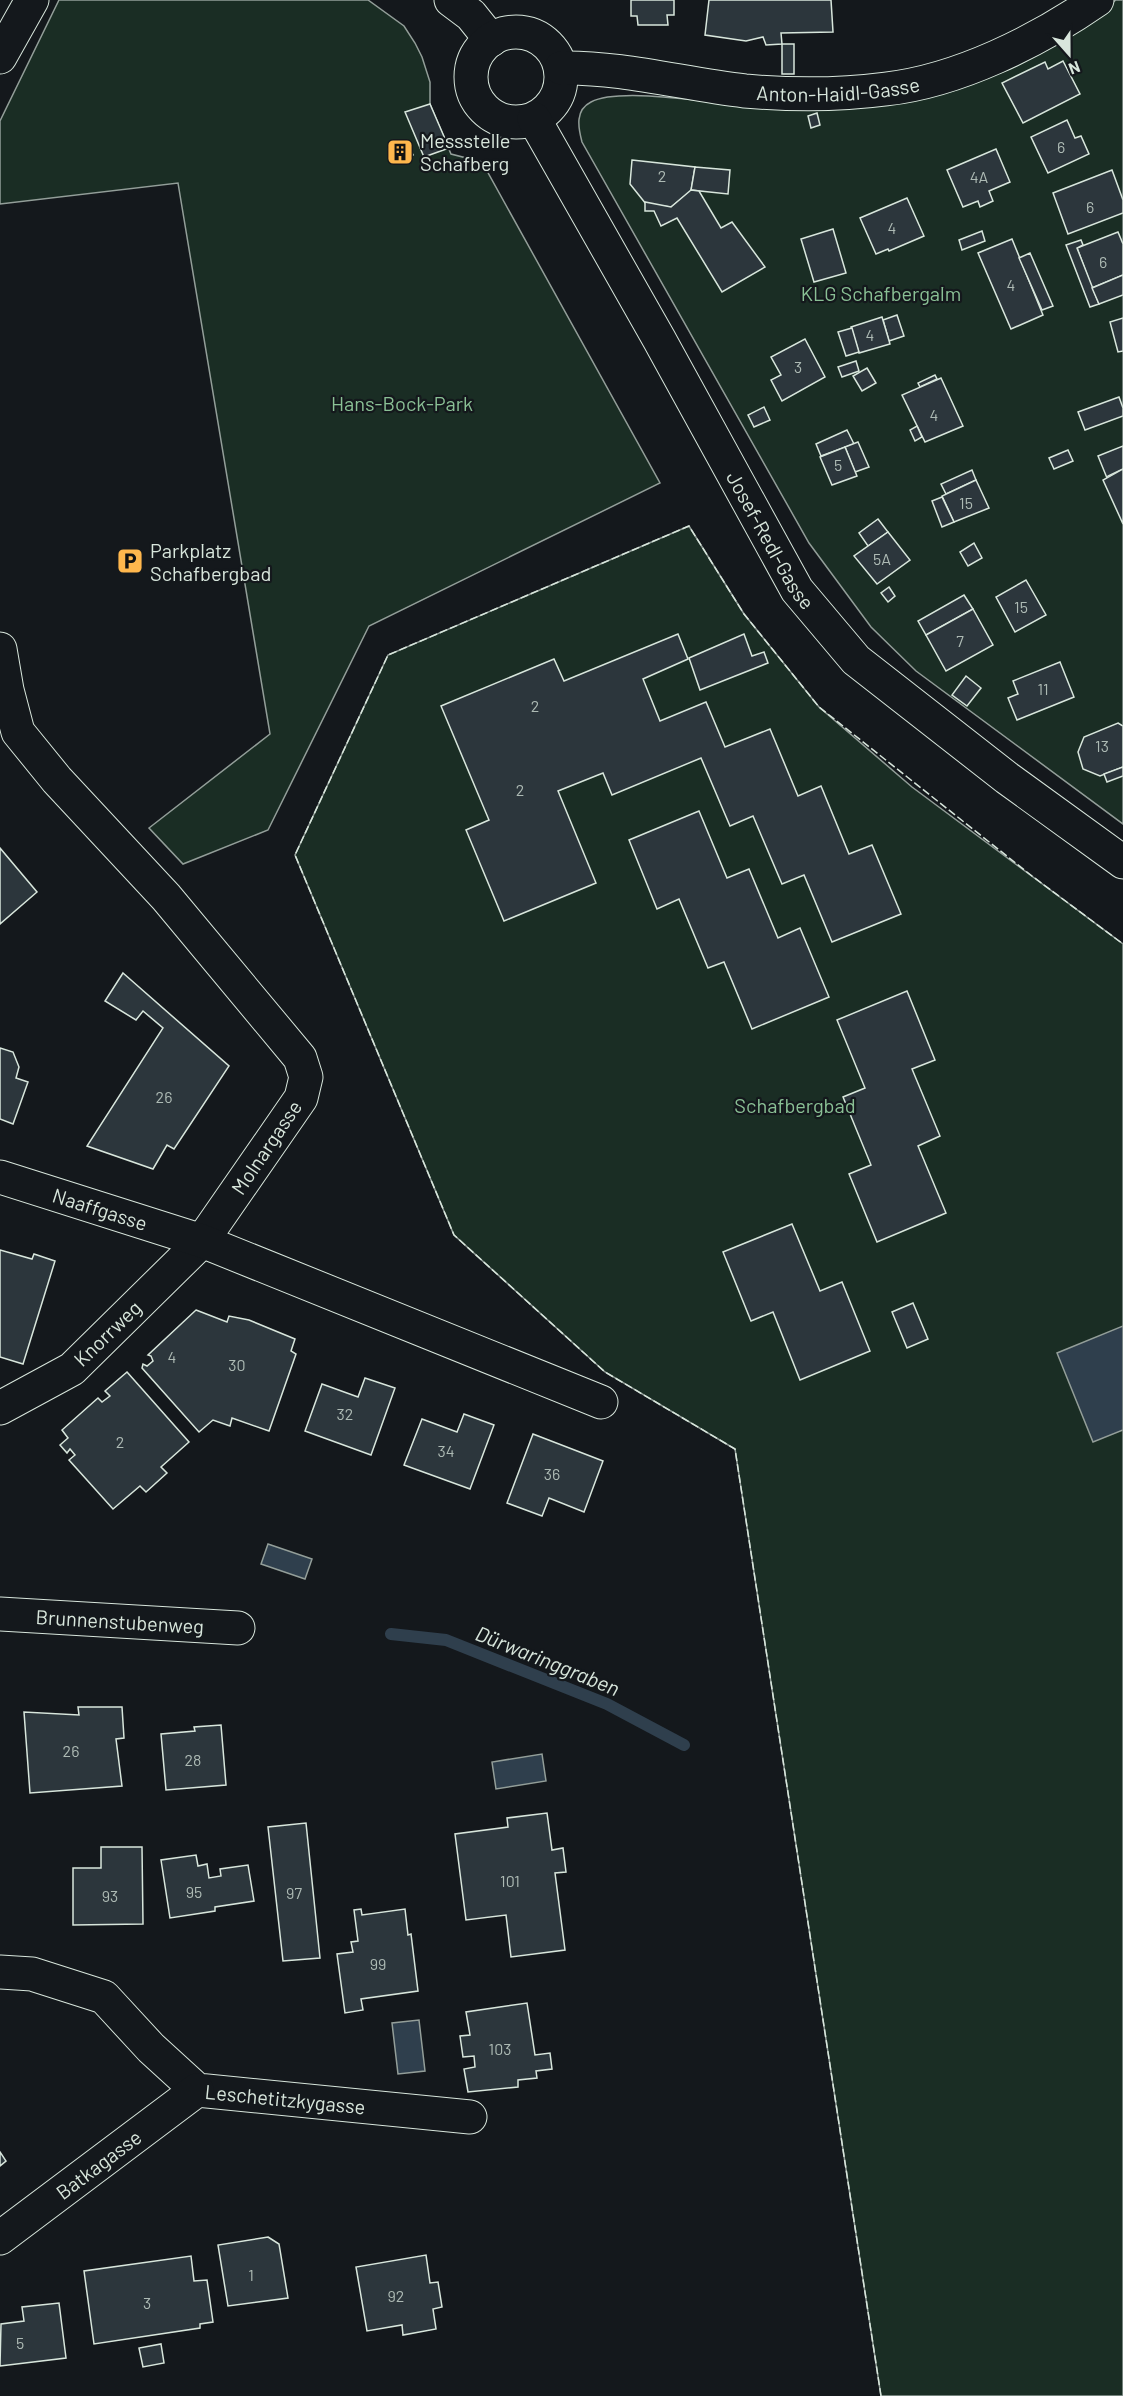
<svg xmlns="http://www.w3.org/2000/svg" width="1123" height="2396" viewBox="0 0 1123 2396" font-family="Barlow,sans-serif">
	<rect width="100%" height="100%" fill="#14181c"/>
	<g fill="#1a2d24" stroke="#939e99" stroke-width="1.5">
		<path d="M 59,0 L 368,0 L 404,26 L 415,43 L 422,57 L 430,82 L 430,104 L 451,154 L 482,162 L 660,483 L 369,626 L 268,830 L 183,864 L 149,828 L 270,734 L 178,183 L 0,204 L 0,121 Z"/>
		<path d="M 1116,0 L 1123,0 L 1123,824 L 916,671 L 871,627 L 809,543 L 582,142 C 578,127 575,110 591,102 C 624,85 732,107 774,109 C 813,110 864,110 902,102 L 1098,13 Z"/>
		<path d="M 689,526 L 744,614 L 819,707 L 912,787 L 1123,944 L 1123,2396 L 881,2396 L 735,1449 L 605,1372 L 454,1235 L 295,855 L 388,655 Z"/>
	</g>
	<g fill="#2f3f4d" stroke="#939e99" stroke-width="1.5">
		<path d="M 1123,1326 L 1123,1430 L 1093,1442 L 1057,1353 Z"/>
		<path d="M 268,1544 L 312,1559 L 305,1579 L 261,1564 Z"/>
		<path d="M 542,1754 L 546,1781 L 496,1789 L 492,1762 Z"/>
		<path d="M 419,2020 L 425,2071 L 398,2074 L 392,2023 Z"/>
	</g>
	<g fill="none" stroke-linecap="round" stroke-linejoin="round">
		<path stroke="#2f3f4d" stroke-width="12" d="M 391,1634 L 446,1640 L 607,1704 L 684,1745"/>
	</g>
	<g fill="#2c363c" stroke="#d8e6dc" stroke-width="1.5">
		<path d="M 631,0 L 674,0 L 674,15 L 667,15 L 668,25 L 638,25 L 637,16 L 631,16 Z"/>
		<path d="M 709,0 L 831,0 L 833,32 L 781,33 L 782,44 L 766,45 L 763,37 L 746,41 L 705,35 Z"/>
		<rect x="782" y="44" width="12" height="30"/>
		<path d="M 1063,61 L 1080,94 L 1023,123 L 1002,83 L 1045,62 L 1048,69 Z"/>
		<path d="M 430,104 L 449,148 L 424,157 L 405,112 Z"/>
		<path d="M 817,113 L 820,125 L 811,128 L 808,116 Z"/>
		<path d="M 1067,120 L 1075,138 L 1081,136 L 1089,154 L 1048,173 L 1031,137 Z"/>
		<path d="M 406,140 L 413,155 L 395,164 L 388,149 Z"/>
		<path d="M 996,149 L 1010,182 L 989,191 L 993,201 L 980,207 L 978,201 L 963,207 L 947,170 Z"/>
		<path d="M 632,160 L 695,167 L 691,191 L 671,207 L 646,204 L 630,184 Z"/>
		<path d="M 695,167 L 730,170 L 728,194 L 691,190 Z"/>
		<path d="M 1112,170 L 1123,200 L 1123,213 L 1068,234 L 1053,193 Z"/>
		<path d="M 691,190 L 699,191 L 721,228 L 732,222 L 765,267 L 722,292 L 677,218 L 661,226 L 654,211 L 645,211 L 645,202 L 671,207 Z"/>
		<path d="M 907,198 L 924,236 L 889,251 L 888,249 L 876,254 L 860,218 Z"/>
		<path d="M 833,229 L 846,273 L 814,282 L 801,239 Z"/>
		<path d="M 982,231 L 985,241 L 962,250 L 959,240 Z"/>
		<path d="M 1118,232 L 1123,244 L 1123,275 L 1092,288 L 1077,248 Z"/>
		<path d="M 1012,239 L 1043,315 L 1011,329 L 978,253 Z"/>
		<path d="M 1081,240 L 1083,245 L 1077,248 L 1099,304 L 1090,307 L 1066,245 Z"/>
		<path d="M 1030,253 L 1053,306 L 1042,310 L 1019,258 Z"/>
		<path d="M 1123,275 L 1123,295 L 1099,304 L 1092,288 Z"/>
		<path d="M 897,315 L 904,336 L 889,341 L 883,320 Z"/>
		<path d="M 882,317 L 890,344 L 859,353 L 851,327 Z"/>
		<path d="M 1123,318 L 1123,351 L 1118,352 L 1110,322 Z"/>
		<path d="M 852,328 L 859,352 L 846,356 L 838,332 Z"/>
		<path d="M 805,339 L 825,377 L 782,401 L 771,380 L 781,375 L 771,357 Z"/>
		<path d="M 856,361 L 859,371 L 842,377 L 838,367 Z"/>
		<path d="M 867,368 L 876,383 L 862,391 L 853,376 Z"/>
		<path d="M 935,375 L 937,379 L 920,387 L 918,383 Z"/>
		<path d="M 941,378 L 963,426 L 925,442 L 902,395 Z"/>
		<path d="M 1119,397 L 1123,408 L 1123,416 L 1085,430 L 1078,412 Z"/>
		<path d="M 764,407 L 770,420 L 754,427 L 748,415 Z"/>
		<path d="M 917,426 L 922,437 L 915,441 L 910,430 Z"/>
		<path d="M 847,430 L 854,444 L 821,456 L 816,444 Z"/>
		<path d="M 858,442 L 869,467 L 855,472 L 845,447 Z"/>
		<path d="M 1123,446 L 1123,469 L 1108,476 L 1107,478 L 1098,456 Z"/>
		<path d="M 845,447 L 857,476 L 832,485 L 820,457 Z"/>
		<path d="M 1068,450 L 1073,461 L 1054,469 L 1049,458 Z"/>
		<path d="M 1123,469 L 1123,524 L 1103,480 Z"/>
		<path d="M 972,470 L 976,480 L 946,494 L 941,484 Z"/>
		<path d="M 976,480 L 989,508 L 954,522 L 942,496 Z"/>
		<path d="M 942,497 L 954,522 L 942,527 L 932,501 Z"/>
		<path d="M 878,519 L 888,532 L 868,546 L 859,533 Z"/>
		<path d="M 888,532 L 910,560 L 877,584 L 854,556 Z"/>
		<path d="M 974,543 L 982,558 L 968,566 L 960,552 Z"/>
		<path d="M 1026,580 L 1046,615 L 1015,632 L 996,597 Z"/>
		<path d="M 889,587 L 895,596 L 888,602 L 881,593 Z"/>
		<path d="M 964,595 L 973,609 L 926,635 L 918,621 Z"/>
		<path d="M 973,609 L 993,645 L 946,671 L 926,635 Z"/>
		<path d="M 678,634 L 688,659 L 643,679 L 660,721 L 706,702 L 725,747 L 770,729 L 798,796 L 821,786 L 849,854 L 872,845 L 901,914 L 832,942 L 804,875 L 782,884 L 753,816 L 730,826 L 701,758 L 612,795 L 603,773 L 558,791 L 596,883 L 504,921 L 466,830 L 489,820 L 441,706 L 554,659 L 564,681 Z"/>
		<path d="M 744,634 L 752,656 L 764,652 L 768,663 L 700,690 L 689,658 Z"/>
		<path d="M 1060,662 L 1074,697 L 1017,720 L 1008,698 L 1018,694 L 1013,681 Z"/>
		<path d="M 966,676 L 981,688 L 967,706 L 952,695 Z"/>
		<path d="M 1118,723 L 1123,726 L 1123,767 L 1100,776 L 1083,769 L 1078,752 L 1084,737 Z"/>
		<path d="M 1123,767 L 1123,776 L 1107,782 L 1104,774 Z"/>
		<path d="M 699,811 L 727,878 L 749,869 L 778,938 L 800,928 L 829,997 L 752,1029 L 724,962 L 708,968 L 679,899 L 657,909 L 629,840 Z"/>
		<path d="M 0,848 L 37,892 L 0,924 Z"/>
		<path d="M 123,973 L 229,1066 L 174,1149 L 167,1145 L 153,1169 L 87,1146 L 163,1028 L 143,1011 L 136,1020 L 105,1001 Z"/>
		<path d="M 907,991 L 935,1060 L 912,1069 L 940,1136 L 918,1146 L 946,1213 L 877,1242 L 849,1174 L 871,1165 L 843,1097 L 865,1088 L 837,1020 Z"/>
		<path d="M 0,1048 L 13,1052 L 19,1067 L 16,1078 L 28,1082 L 13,1124 L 0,1119 Z"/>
		<path d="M 792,1224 L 820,1291 L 842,1282 L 870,1351 L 800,1380 L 773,1312 L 751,1321 L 723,1252 Z"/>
		<path d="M 0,1250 L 32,1259 L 34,1254 L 55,1261 L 23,1364 L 0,1357 Z"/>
		<path d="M 913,1303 L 928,1339 L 907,1348 L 892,1312 Z"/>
		<path d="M 196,1310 L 227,1322 L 229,1316 L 249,1320 L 295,1339 L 291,1351 L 296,1354 L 269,1431 L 232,1418 L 230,1426 L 213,1420 L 199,1432 L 142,1368 L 143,1364 L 147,1366 L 153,1361 L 151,1356 L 148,1355 Z"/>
		<path d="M 127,1372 L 189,1442 L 161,1467 L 167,1473 L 146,1492 L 140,1486 L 113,1509 L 69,1460 L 75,1455 L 70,1449 L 67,1453 L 60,1445 L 68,1438 L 62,1430 L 98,1398 L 102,1402 L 110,1396 L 105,1391 Z"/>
		<path d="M 365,1378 L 395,1388 L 371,1455 L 305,1431 L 322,1384 L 358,1397 Z"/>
		<path d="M 464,1414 L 494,1425 L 470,1489 L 404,1465 L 422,1419 L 457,1432 Z"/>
		<path d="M 533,1434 L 603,1461 L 584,1512 L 549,1498 L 542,1516 L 507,1503 Z"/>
		<path d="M 78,1707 L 122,1707 L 124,1738 L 116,1739 L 122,1786 L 30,1793 L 24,1712 L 79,1715 Z"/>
		<path d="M 221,1725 L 226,1785 L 166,1790 L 161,1734 L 195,1731 L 194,1727 Z"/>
		<path d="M 547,1813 L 552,1850 L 563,1848 L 566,1872 L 555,1873 L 565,1950 L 511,1957 L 506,1915 L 466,1920 L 455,1834 L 508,1827 L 507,1818 Z"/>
		<path d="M 306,1823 L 320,1958 L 283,1961 L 268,1827 Z"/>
		<path d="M 101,1847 L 142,1847 L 143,1924 L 73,1925 L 73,1868 L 101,1868 Z"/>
		<path d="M 196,1855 L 198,1866 L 207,1864 L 209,1878 L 221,1876 L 220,1869 L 248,1865 L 254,1901 L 215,1907 L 215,1911 L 170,1918 L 161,1860 Z"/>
		<path d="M 361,1909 L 362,1915 L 405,1909 L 408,1935 L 411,1934 L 418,1991 L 361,1999 L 363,2010 L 345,2013 L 337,1954 L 353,1952 L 351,1942 L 358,1941 L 354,1910 Z"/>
		<path d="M 527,2003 L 535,2055 L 550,2053 L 552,2069 L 536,2071 L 537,2078 L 518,2080 L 518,2087 L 468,2092 L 464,2069 L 475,2067 L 474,2056 L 463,2057 L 460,2036 L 470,2035 L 466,2012 Z"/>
		<path d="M 0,2152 L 6,2161 L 0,2166 Z"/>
		<path d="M 268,2237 L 279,2244 L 288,2298 L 228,2306 L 218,2245 Z"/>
		<path d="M 426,2255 L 430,2283 L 438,2282 L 442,2307 L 433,2309 L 436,2329 L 403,2335 L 402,2325 L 367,2331 L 356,2267 Z"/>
		<path d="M 191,2256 L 194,2281 L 207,2280 L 213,2322 L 200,2324 L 200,2328 L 94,2344 L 84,2271 Z"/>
		<path d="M 59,2303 L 66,2358 L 0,2366 L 1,2324 L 24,2321 L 22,2307 Z"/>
		<path d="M 161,2344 L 164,2363 L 143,2367 L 139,2348 Z"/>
	</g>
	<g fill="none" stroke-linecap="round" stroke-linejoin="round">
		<defs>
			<g id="minor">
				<path d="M 451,0 L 471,15 L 491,40"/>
				<circle cx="516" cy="77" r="45"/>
				<path d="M 0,57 L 32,0"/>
				<path id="s1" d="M 561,68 C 623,67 683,84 745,91 C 791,95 840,95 886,89 C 958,81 1038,41 1097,0"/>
				<path id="s2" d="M 534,119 L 659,339 L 797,590 L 856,660 L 1007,778 L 1123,862"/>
				<path d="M 0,649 L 7,690 L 18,732 L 57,780 L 166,897 L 300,1058 L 306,1077 L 301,1098 L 202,1241 L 72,1369 L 0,1408"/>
				<path id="s3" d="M 0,1177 L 202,1241 L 601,1402"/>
				<path id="s4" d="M 0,1614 L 238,1628"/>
				<path id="s5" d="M 0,1972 L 32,1974 L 104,1997 L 151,2048 L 197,2090 L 470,2117"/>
				<path id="s6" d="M 0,2238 L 197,2090"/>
			</g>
		</defs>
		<use href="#minor" stroke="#d8e6dc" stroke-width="35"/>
		<use href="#minor" stroke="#14181c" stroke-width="33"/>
		<path stroke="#d8e6dc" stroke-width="1.5" stroke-dasharray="8 3" stroke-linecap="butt" d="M 881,2396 L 735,1449 L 605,1372 L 454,1235 L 295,855 L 388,655 L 689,526 L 744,614 L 819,707 L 1032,876 L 1123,944"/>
	</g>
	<defs>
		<symbol id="building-square" viewBox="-11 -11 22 22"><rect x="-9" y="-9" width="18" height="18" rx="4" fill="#ffb74d" stroke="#14181c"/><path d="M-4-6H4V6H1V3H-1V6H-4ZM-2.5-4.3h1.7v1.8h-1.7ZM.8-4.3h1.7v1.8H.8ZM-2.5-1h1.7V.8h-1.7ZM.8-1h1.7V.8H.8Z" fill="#111"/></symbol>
		<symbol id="parking-square" viewBox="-11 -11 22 22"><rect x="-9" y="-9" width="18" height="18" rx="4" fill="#ffb74d" stroke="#14181c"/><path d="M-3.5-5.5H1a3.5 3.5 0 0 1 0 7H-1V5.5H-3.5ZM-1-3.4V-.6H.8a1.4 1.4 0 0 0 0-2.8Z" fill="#111"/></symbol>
	</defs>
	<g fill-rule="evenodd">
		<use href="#building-square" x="385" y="137" width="30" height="30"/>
		<use href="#parking-square" x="115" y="546" width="30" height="30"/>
	</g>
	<g text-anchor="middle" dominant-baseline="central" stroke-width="4.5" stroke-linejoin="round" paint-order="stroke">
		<g font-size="16" fill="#adbab4">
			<text x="1061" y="146">6</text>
			<text x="662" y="175">2</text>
			<text x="979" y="176">4A</text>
			<text x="1090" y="206">6</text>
			<text x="892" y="227">4</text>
			<text x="1103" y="261">6</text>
			<text x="1011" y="284">4</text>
			<text x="870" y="334">4</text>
			<text x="798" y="366">3</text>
			<text x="934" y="414">4</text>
			<text x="838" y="464">5</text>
			<text x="966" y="502">15</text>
			<text x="882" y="558">5A</text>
			<text x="1021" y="606">15</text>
			<text x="960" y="640">7</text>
			<text x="1043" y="688">11</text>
			<text x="535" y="705">2</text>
			<text x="1102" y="745">13</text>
			<text x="520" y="789">2</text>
			<text x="164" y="1096">26</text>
			<text x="172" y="1356">4</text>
			<text x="237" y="1364">30</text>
			<text x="345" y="1413">32</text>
			<text x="120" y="1441">2</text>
			<text x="446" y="1450">34</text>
			<text x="552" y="1473">36</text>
			<text x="71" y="1750">26</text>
			<text x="193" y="1759">28</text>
			<text x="510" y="1880">101</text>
			<text x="194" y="1891">95</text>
			<text x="294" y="1892">97</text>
			<text x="110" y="1895">93</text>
			<text x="378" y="1963">99</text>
			<text x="500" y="2048">103</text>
			<text x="251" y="2274">1</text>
			<text x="396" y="2295">92</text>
			<text x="147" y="2302">3</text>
			<text x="20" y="2342">5</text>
		</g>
		<g font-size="20" fill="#d8e6dc" stroke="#14181c">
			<text stroke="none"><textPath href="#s1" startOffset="279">Anton-Haidl-Gasse</textPath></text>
			<text stroke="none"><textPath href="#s2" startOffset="483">Josef-Redl-Gasse</textPath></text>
			<text transform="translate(266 1147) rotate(-56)">Molnargasse</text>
			<text stroke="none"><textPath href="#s3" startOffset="105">Naaffgasse</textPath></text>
			<text transform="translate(107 1333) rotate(-44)">Knorrweg</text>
			<text stroke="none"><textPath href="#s4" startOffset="120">Brunnenstubenweg</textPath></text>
			<text stroke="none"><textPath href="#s5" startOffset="328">Leschetitzkygasse</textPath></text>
			<text stroke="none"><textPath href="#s6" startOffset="123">Batkagasse</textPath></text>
		</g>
		<g font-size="20" fill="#d8e6dc" stroke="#14181c" text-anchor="start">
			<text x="420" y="140">Messstelle<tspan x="420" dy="23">Schafberg</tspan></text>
			<text x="150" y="550">Parkplatz<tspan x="150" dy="23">Schafbergbad</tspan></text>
		</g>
		<g font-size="20" fill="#8ac095" stroke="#14181c">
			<text x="881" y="293">KLG Schafbergalm</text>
			<text x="402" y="403">Hans-Bock-Park</text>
			<text x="795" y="1105">Schafbergbad</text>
		</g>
		<g font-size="21" font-style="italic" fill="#d8e6dc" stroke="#14181c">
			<text transform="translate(548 1660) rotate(22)">Dürwaringgraben</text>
		</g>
	</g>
	<g transform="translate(1069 54) rotate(159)" stroke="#14181c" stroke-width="4.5" paint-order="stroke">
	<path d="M0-4.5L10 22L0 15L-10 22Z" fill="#d8e6dc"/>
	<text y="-9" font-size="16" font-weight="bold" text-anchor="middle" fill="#d8e6dc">N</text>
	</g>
</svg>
